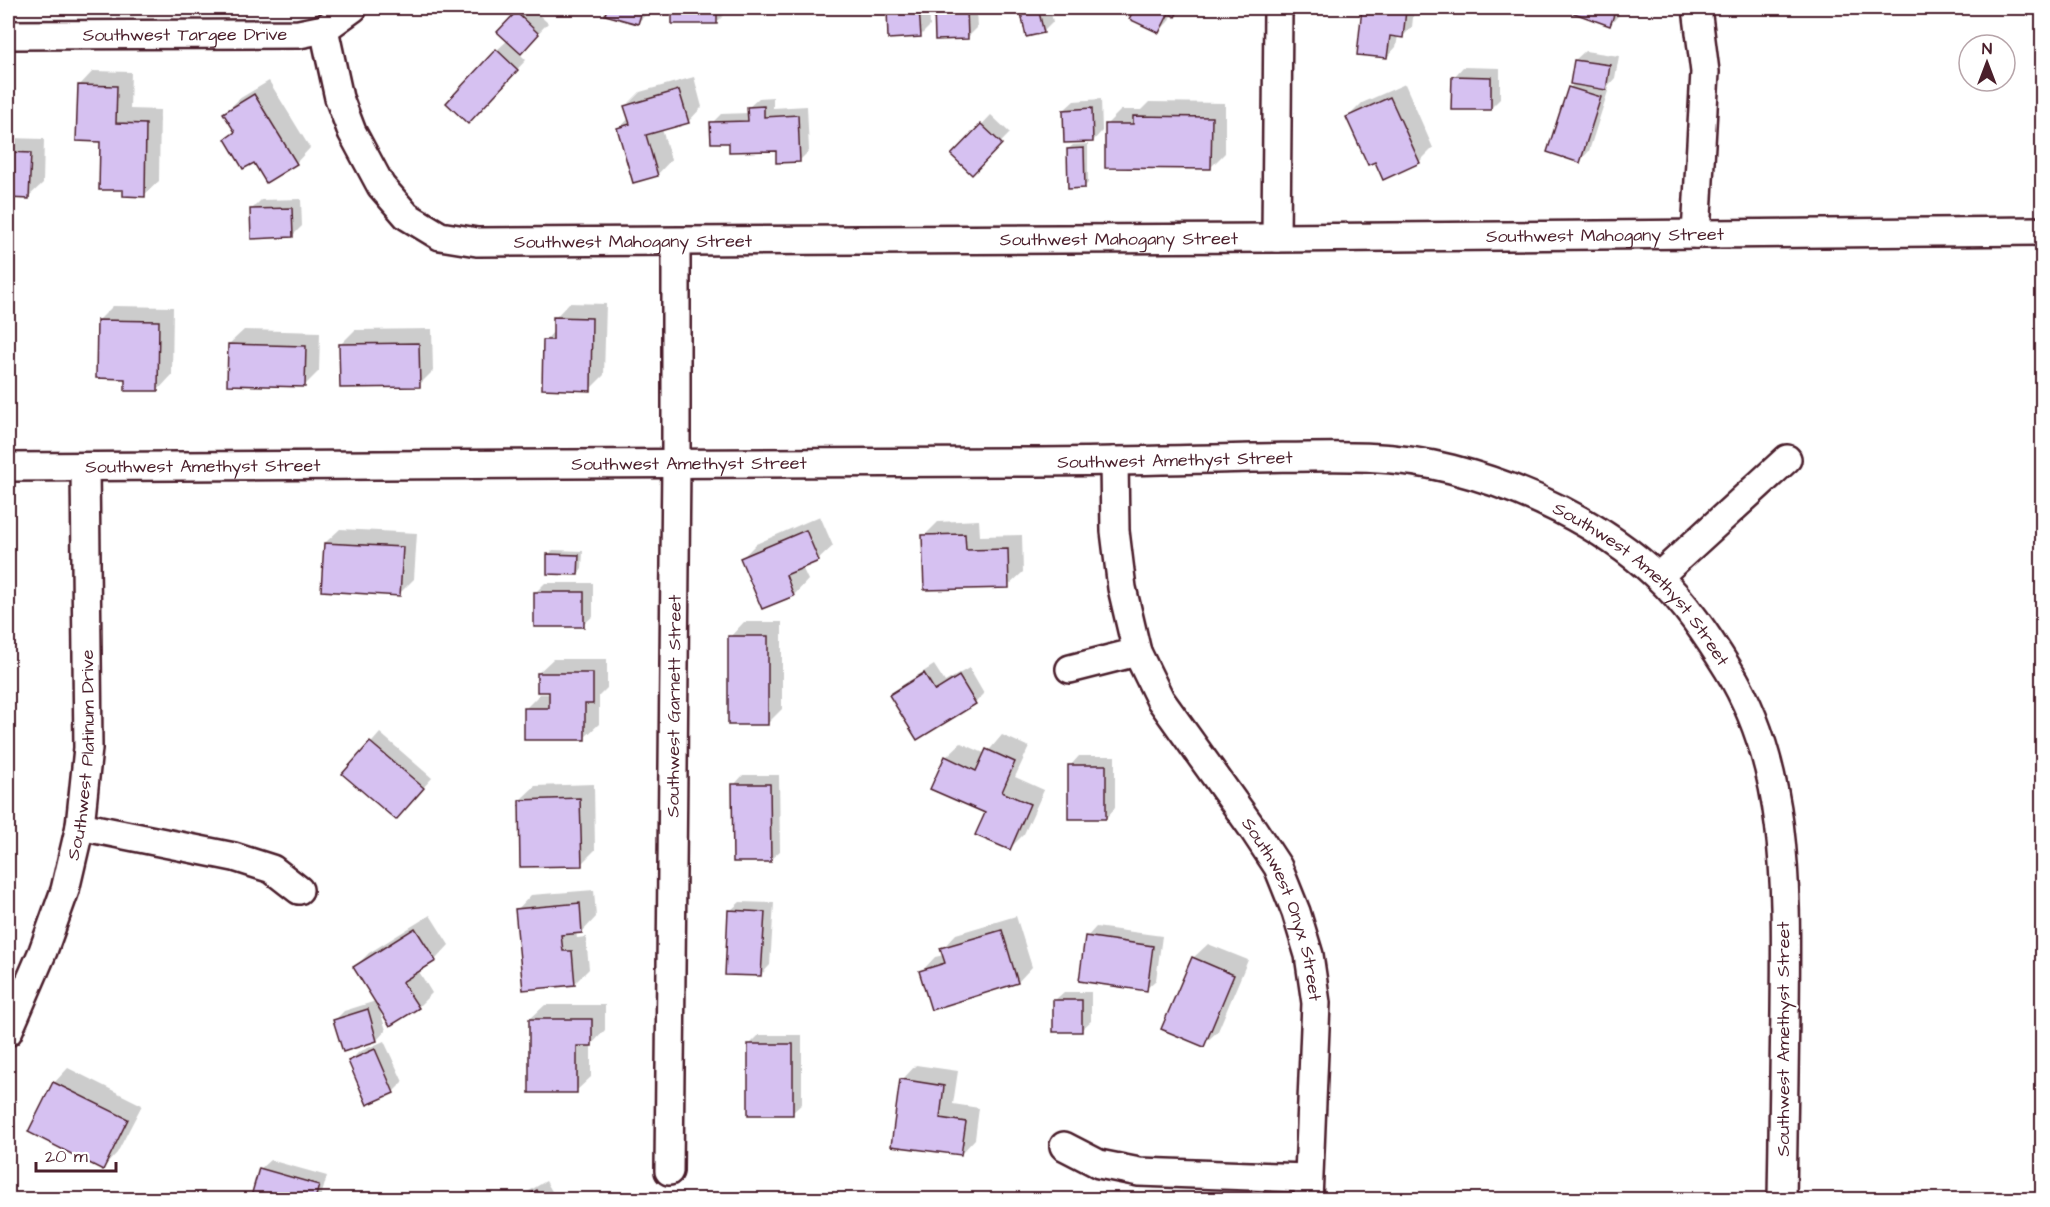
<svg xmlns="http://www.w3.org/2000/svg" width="2050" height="1207" viewBox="0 0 2050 1207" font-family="'Architects Daughter',sans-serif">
	<rect width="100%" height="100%" fill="#fff"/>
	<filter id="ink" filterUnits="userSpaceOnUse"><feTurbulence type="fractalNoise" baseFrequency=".0167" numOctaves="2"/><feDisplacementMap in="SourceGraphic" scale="12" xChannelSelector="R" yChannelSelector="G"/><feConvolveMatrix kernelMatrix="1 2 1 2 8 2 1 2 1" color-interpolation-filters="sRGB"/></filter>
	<g filter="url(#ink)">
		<g fill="#0003">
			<path d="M 522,8 L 531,8 L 548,23 L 519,53 L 526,60 L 477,112 L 497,50 L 508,40 L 499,32 Z"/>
			<path d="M 609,8 L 649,8 L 648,13 L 638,22 L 607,14 Z"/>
			<path d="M 673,8 L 731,8 L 717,22 L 673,23 Z"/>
			<path d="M 888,8 L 929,8 L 930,26 L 920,36 L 890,37 Z"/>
			<path d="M 936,8 L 976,8 L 977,28 L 968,37 L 937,38 Z"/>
			<path d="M 1022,8 L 1050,8 L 1053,22 L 1043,32 L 1028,35 Z"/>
			<path d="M 1137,8 L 1182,8 L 1175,15 L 1172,14 L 1168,22 L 1158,32 L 1131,18 Z"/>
			<path d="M 1363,8 L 1414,8 L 1412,27 L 1403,36 L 1398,36 L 1396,47 L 1387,57 L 1358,53 Z"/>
			<path d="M 1564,8 L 1622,8 L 1619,15 L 1610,25 Z"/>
			<path d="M 1585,51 L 1619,56 L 1615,78 L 1607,87 L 1609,88 L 1589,151 L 1580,161 L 1570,88 L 1574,83 L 1575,60 Z"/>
			<path d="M 1463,67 L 1500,68 L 1500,99 L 1490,109 L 1454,77 Z"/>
			<path d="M 93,71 L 131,72 L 130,109 L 160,110 L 159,181 L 144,195 L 125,189 L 79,86 Z"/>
			<path d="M 694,77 L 702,107 L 688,122 L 662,129 L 671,160 L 657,175 L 619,129 L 629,118 L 626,106 L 640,92 Z"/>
			<path d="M 269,81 L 310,148 L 296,163 L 254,160 L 227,139 L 235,130 L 225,113 L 239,99 Z"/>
			<path d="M 1405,84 L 1433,148 L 1419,162 L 1376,160 L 1348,117 L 1362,103 Z"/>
			<path d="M 773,97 L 773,108 L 807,106 L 809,151 L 800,160 L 777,149 L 730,141 L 712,123 L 721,114 L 749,113 L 749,107 L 759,98 Z"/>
			<path d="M 1101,99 L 1102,131 L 1093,141 L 1064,110 L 1074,101 Z"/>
			<path d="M 1149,102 L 1225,103 L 1225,153 L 1210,168 L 1107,124 L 1121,110 L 1141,110 Z"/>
			<path d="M 991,115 L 1010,133 L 971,173 L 953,155 Z"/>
			<path d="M 8,138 L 44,139 L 43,183 L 28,197 L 8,196 Z"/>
			<path d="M 1088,144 L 1088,183 L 1084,187 L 1068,149 L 1073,145 Z"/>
			<path d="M 301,199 L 302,226 L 292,236 L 252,209 L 261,200 Z"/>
			<path d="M 569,303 L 606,304 L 604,375 L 590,389 L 545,341 L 554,331 L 555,318 Z"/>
			<path d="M 113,306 L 173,307 L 172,375 L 158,390 L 127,377 L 99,320 Z"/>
			<path d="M 432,329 L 433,371 L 419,385 L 341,344 L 355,330 Z"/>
			<path d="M 244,330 L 320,332 L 319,371 L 305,385 L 229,344 Z"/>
			<path d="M 820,516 L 833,546 L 818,560 L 802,567 L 808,580 L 794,595 L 763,607 L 742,558 L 756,544 Z"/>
			<path d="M 979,520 L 980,536 L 1022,535 L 1023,572 L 1008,586 L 924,536 L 938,522 Z"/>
			<path d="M 340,529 L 417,533 L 414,579 L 399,594 L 325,543 Z"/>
			<path d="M 553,550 L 583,551 L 582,569 L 578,574 L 549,554 Z"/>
			<path d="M 8,570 L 10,570 L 10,617 L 8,620 Z"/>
			<path d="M 545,583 L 593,583 L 593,616 L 583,625 L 535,593 Z"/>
			<path d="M 744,622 L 782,622 L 782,709 L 768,723 L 730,637 Z"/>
			<path d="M 553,659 L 607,659 L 607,688 L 599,696 L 599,724 L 584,738 L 526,708 L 540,694 L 550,694 L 550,690 L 538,673 Z"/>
			<path d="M 934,665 L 945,682 L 969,668 L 984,694 L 975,703 L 891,696 L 901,686 Z"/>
			<path d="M 380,733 L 432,778 L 396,818 L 344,774 Z"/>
			<path d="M 1002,735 L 1029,747 L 1015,777 L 1044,790 L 1024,834 L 1009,849 L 987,813 L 946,757 L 961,743 L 986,754 Z"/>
			<path d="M 1079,756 L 1115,756 L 1115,808 L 1106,818 L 1070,766 Z"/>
			<path d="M 743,775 L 779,775 L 780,851 L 770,860 L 734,785 Z"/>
			<path d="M 594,784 L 595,850 L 581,864 L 520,800 L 535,786 Z"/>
			<path d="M 594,890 L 596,917 L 582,932 L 576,932 L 577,938 L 586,937 L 589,969 L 574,984 L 517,910 L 531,895 Z"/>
			<path d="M 740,902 L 774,903 L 770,965 L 761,975 L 730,911 Z"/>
			<path d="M 430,915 L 449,945 L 435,960 L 418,970 L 432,993 L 418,1007 L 379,1008 L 386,1030 L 377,1040 L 344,1050 L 335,1020 L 344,1011 L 376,1001 L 355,967 L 369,953 Z"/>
			<path d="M 1016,916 L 1032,967 L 1018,982 L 932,1008 L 921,972 L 935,957 L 944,955 L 942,949 L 956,934 Z"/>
			<path d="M 1096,927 L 1162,936 L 1156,980 L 1146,989 L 1087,937 Z"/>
			<path d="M 1208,944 L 1248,960 L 1218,1031 L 1203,1045 L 1193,958 Z"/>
			<path d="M 1064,992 L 1091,992 L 1091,1021 L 1081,1030 L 1054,1001 Z"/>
			<path d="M 545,1005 L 605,1005 L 605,1030 L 591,1045 L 591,1077 L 576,1091 L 530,1019 Z"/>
			<path d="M 759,1035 L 802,1035 L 802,1104 L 792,1113 L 750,1044 Z"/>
			<path d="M 384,1041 L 403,1082 L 393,1092 L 349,1062 L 359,1052 Z"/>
			<path d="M 916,1065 L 958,1071 L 953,1104 L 979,1108 L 975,1139 L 961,1154 L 902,1080 Z"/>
			<path d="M 68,1068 L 142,1105 L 117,1153 L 103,1168 L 54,1083 Z"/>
			<path d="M 270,1160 L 327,1176 L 320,1200 L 252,1200 L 260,1169 Z"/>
			<path d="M 546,1181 L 557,1200 L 514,1200 Z"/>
		</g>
		<g fill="#d6c1f1" stroke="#4a1f2b" stroke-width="1.5">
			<path d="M 607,8 L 643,8 L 638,24 L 605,15 Z"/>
			<rect x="672" y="8" width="45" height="16"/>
			<path d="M 887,8 L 919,8 L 921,37 L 888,39 Z"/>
			<path d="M 934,8 L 967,8 L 968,39 L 935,40 Z"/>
			<path d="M 1020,8 L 1038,8 L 1044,33 L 1026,37 Z"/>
			<path d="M 1135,8 L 1180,8 L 1175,17 L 1169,13 L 1159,33 L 1129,19 Z"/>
			<path d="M 1362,8 L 1396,8 L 1406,10 L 1403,38 L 1390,36 L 1387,58 L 1357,55 Z"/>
			<path d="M 1560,8 L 1611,8 L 1616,9 L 1610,26 Z"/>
			<path d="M 516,12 L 539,34 L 521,54 L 497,32 Z"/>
			<path d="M 496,49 L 518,70 L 468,124 L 446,103 Z"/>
			<path d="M 1574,60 L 1610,65 L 1606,90 L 1570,84 Z"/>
			<path d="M 1452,76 L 1491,77 L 1491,110 L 1451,110 Z"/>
			<path d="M 78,85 L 117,86 L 116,123 L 146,124 L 145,197 L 123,196 L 123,190 L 99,190 L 100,142 L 76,141 Z"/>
			<path d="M 1568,87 L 1601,97 L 1580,163 L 1547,152 Z"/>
			<path d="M 679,90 L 689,123 L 646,135 L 658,176 L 633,183 L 617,128 L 630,124 L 624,106 Z"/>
			<path d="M 254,94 L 297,164 L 266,183 L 254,163 L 243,169 L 225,139 L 235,132 L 223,113 Z"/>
			<path d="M 1390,97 L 1420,163 L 1383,180 L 1375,162 L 1368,165 L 1346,117 Z"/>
			<path d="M 764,106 L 764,117 L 798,115 L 800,162 L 776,163 L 776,151 L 729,152 L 729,143 L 711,143 L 710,122 L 748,121 L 747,107 Z"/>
			<path d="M 1092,108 L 1093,142 L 1064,143 L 1063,110 Z"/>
			<path d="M 1133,116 L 1212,117 L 1211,169 L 1105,168 L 1105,124 L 1133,124 Z"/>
			<path d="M 981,124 L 1002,144 L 972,175 L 951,155 Z"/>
			<path d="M 1084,148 L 1085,188 L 1068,189 L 1067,149 Z"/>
			<path d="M 8,152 L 31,153 L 29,199 L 8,198 Z"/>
			<path d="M 292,208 L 293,237 L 251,239 L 250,209 Z"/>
			<path d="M 553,317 L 592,318 L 591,391 L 542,389 L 543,340 L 553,340 Z"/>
			<path d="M 97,320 L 159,321 L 158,391 L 125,391 L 125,379 L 96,378 Z"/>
			<path d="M 419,343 L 420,387 L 340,388 L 339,344 Z"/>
			<path d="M 228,344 L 306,346 L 305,387 L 227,385 Z"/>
			<path d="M 806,530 L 819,561 L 786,575 L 794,596 L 762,609 L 740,558 Z"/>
			<path d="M 965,534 L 966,550 L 1008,549 L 1009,588 L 924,590 L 922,535 Z"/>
			<path d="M 324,543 L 403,547 L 400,596 L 321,591 Z"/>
			<path d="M 547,554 L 579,555 L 578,575 L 547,574 Z"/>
			<rect x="534" y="592" width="50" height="35"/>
			<rect x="728" y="636" width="40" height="89"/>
			<path d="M 537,673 L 593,673 L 593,704 L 585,704 L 585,740 L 524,740 L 524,708 L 549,708 L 549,692 L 537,692 Z"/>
			<path d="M 924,673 L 935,691 L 959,676 L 976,704 L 917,740 L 889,695 Z"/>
			<path d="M 370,742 L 424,788 L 396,820 L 342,774 Z"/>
			<path d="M 986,749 L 1015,762 L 1002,792 L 1030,804 L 1010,850 L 975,835 L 985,813 L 930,789 L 945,756 L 976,771 Z"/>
			<rect x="1068" y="765" width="38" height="54"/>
			<path d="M 732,784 L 770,784 L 771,862 L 733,862 Z"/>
			<path d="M 580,798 L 582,866 L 520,867 L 519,800 Z"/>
			<path d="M 580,903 L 582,933 L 561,935 L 563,951 L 572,951 L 575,985 L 523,990 L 515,909 Z"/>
			<path d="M 728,910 L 765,912 L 761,976 L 725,975 Z"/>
			<path d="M 415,928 L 436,961 L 402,982 L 419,1008 L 390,1026 L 353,967 Z"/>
			<path d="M 1002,930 L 1018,983 L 931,1010 L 919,971 L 945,963 L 940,948 Z"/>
			<path d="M 1085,936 L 1153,946 L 1147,991 L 1079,981 Z"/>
			<path d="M 1192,957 L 1234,975 L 1204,1047 L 1161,1029 Z"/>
			<rect x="1053" y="1000" width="29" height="32"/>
			<path d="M 368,1009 L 377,1041 L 343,1052 L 333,1020 Z"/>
			<path d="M 529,1019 L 592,1019 L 592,1046 L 577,1046 L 577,1093 L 529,1093 Z"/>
			<rect x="748" y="1044" width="45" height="71"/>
			<path d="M 375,1049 L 394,1093 L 367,1105 L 348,1061 Z"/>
			<path d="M 900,1079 L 944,1086 L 940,1118 L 966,1122 L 961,1155 L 891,1146 Z"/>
			<path d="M 53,1082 L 128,1119 L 103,1170 L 28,1132 Z"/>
			<path d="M 259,1168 L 319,1185 L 315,1200 L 250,1200 Z"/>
			<path d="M 537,1190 L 542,1200 L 519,1200 Z"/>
		</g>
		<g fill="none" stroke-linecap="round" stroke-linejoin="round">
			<defs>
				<g id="minor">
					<path id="s1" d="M 324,29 L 339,98 L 352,132 L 381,186 L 407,216 L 440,236 L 477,242 L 1276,238 L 2042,231"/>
					<path id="s2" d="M 8,35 L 299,34 L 324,29 L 353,8"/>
					<path d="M 1696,234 L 1705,72 L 1697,8"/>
					<path d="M 1276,238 L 1278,8"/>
					<path id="s3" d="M 1114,461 L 1115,531 L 1122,588 L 1137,652 L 1160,699 L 1253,829 L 1278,867 L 1296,912 L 1309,955 L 1316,1003 L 1308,1200"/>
					<path id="s4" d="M 8,467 C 344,465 681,463 1017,462 C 1095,462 1174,460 1252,458 C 1318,457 1386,452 1451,469 C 1525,488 1600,523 1657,576 C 1685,602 1708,637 1728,669 C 1791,770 1786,897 1785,1012 C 1784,1074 1783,1137 1782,1200"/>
					<path d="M 1658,577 L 1787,459"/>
					<path d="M 1070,669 L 1137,652"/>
					<path d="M 80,826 L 234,857 L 272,869 L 299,890"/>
					<path id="s5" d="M 8,1032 L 43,951 L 65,890 L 80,826 L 88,748 L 85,467"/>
					<path d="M 1064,1146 L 1099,1164 L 1139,1172 L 1307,1178"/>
					<path id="s6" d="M 669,1171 L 676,463 L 676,242"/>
				</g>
			</defs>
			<use href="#minor" stroke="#4a1f2b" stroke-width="32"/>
			<use href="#minor" stroke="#fff" stroke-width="27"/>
		</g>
	</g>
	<g text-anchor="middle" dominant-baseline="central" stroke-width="4.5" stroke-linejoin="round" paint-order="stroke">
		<g font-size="18" fill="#4a1f2b" stroke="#fff">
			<text stroke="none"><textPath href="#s2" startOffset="177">Southwest Targee Drive</textPath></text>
			<text stroke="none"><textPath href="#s1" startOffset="1412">Southwest Mahogany Street</textPath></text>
			<text stroke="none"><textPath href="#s1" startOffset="926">Southwest Mahogany Street</textPath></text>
			<text stroke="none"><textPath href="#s1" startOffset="440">Southwest Mahogany Street</textPath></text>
			<text stroke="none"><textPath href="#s4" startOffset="1167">Southwest Amethyst Street</textPath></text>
			<text stroke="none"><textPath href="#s4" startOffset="681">Southwest Amethyst Street</textPath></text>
			<text stroke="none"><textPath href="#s4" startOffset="195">Southwest Amethyst Street</textPath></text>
			<text stroke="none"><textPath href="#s4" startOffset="1672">Southwest Amethyst Street</textPath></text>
			<text stroke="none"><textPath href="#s6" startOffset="465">Southwest Garnett Street</textPath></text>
			<text stroke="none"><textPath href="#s5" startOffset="290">Southwest Platinum Drive</textPath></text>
			<text stroke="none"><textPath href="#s3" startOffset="492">Southwest Onyx Street</textPath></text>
			<text transform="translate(1783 1039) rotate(-90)">Southwest Amethyst Street</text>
		</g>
	</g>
	<rect width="2050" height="1207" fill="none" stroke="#fff" stroke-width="30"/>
	<rect x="15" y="15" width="2020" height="1177" fill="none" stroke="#4a1f2b" stroke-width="2" filter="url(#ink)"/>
	<g transform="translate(1987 63)"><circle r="28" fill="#ffffff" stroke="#b7a5aa" stroke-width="1.5"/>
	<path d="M0-4.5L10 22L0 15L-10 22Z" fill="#4a1f2b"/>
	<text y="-9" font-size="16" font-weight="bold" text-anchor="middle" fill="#4a1f2b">N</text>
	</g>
	<path d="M36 1162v9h80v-9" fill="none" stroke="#4a1f2b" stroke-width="3"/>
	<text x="45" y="1162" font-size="18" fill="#4a1f2b" stroke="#ffffff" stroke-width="4.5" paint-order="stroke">20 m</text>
</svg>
